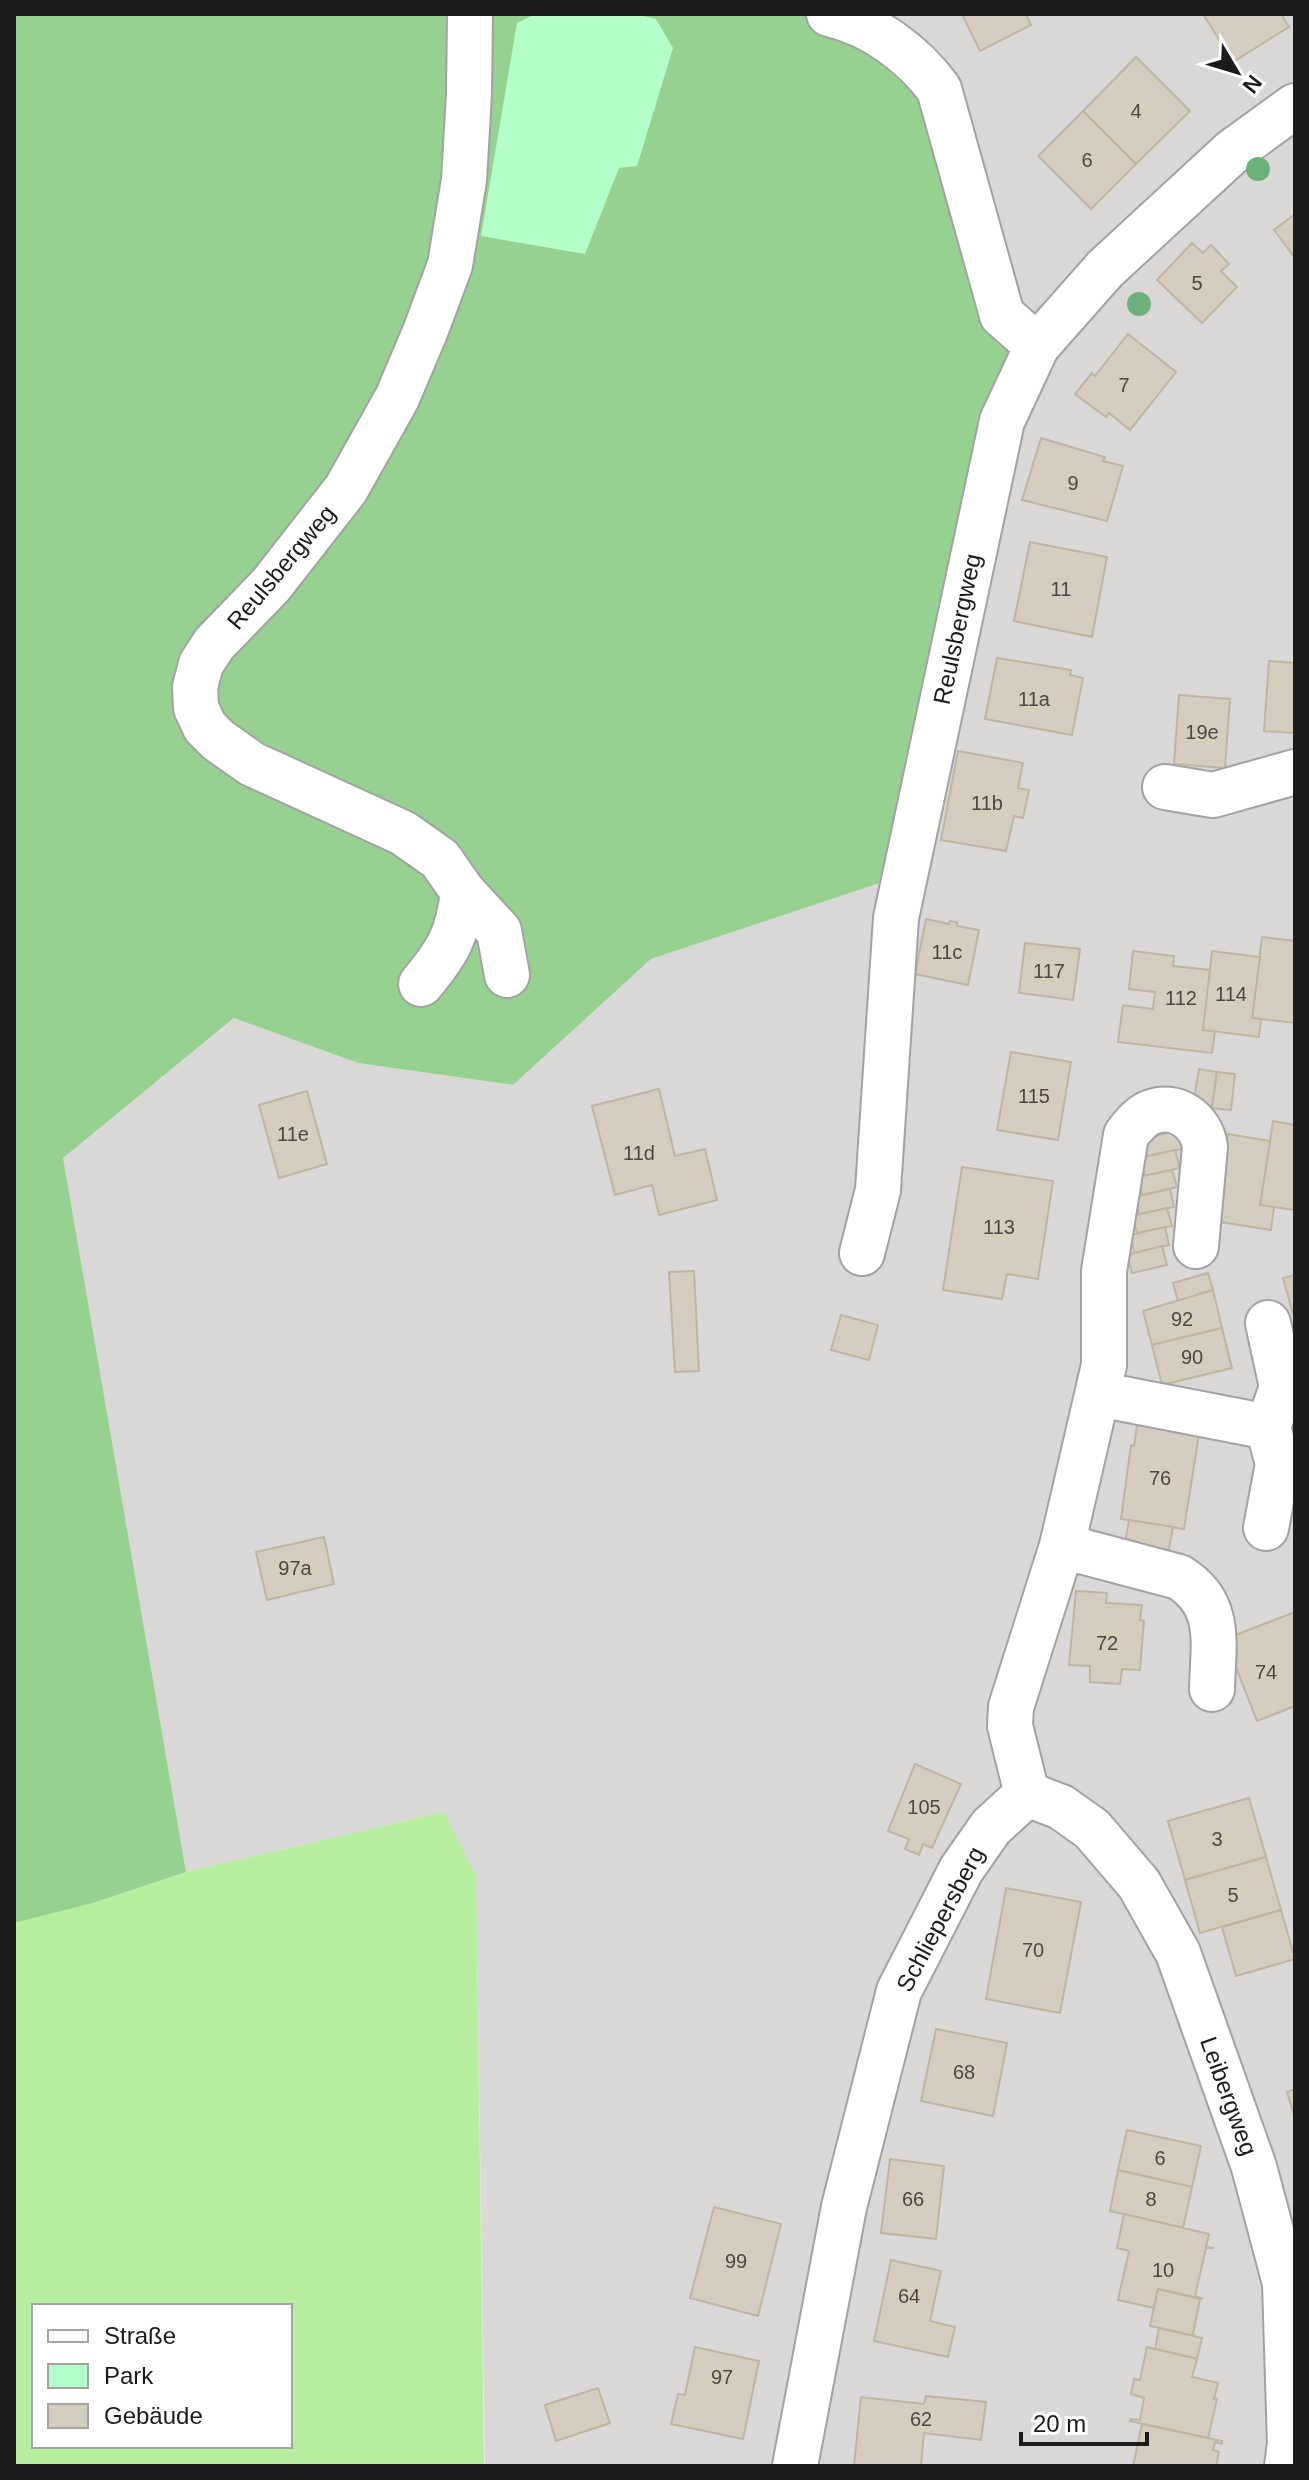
<svg xmlns="http://www.w3.org/2000/svg" width="1309" height="2480" viewBox="0 0 1309 2480" font-family="Helvetica,sans-serif">
	<rect width="100%" height="100%" fill="#eeecde"/>
	<path fill="#d9d8d7" d="M 841,14 L 1295,14 L 1295,2466 L 485,2466 L 476,1876 L 444,1812 L 186,1872 L 62,1158 L 235,1018 L 358,1063 L 513,1085 L 651,959 L 889,880 Z"/>
	<path fill="#b5ee9e" fill-rule="evenodd" d="M 444,1812 L 476,1876 L 484,2466 L 14,2466 L 14,1923 L 93,1903 L 186,1872 ZM 34,2306 L 290,2306 L 290,2446 L 34,2446 Z"/>
	<path fill="#95d28f" d="M 14,14 L 818,14 L 911,64 L 1035,343 L 889,880 L 651,959 L 513,1085 L 358,1063 L 234,1018 L 63,1158 L 186,1872 L 93,1903 L 14,1923 Z"/>
	<path fill="#b4ffc9" d="M 535,14 L 635,14 L 656,19 L 673,48 L 637,166 L 619,168 L 585,254 L 481,236 L 517,23 Z"/>
	<g fill="#d5cdbe" stroke="#c0b5a0" stroke-width="2">
		<path d="M 962,14 L 1026,14 L 1031,25 L 980,51 Z"/>
		<path d="M 1203,14 L 1281,14 L 1289,27 L 1233,62 Z"/>
		<path d="M 1136,57 L 1190,111 L 1136,164 L 1083,111 Z"/>
		<path d="M 1083,111 L 1136,164 L 1091,209 L 1038,156 Z"/>
		<path d="M 1295,214 L 1295,258 L 1274,230 Z"/>
		<path d="M 1192,243 L 1203,253 L 1211,245 L 1229,264 L 1221,271 L 1237,287 L 1202,323 L 1157,280 Z"/>
		<path d="M 1128,334 L 1176,372 L 1130,430 L 1109,413 L 1106,417 L 1075,394 L 1092,373 L 1095,376 Z"/>
		<path d="M 1041,438 L 1105,457 L 1103,461 L 1123,466 L 1107,521 L 1022,500 Z"/>
		<path d="M 1030,542 L 1107,557 L 1092,637 L 1014,621 Z"/>
		<path d="M 997,658 L 1071,670 L 1070,675 L 1083,678 L 1072,735 L 985,719 Z"/>
		<path d="M 1269,661 L 1295,663 L 1295,733 L 1264,731 Z"/>
		<path d="M 1179,695 L 1230,699 L 1225,768 L 1174,764 Z"/>
		<path d="M 958,751 L 1023,763 L 1018,788 L 1029,790 L 1023,818 L 1014,816 L 1006,851 L 941,840 Z"/>
		<path d="M 926,919 L 949,924 L 950,921 L 957,922 L 957,926 L 979,930 L 968,985 L 915,974 Z"/>
		<path d="M 1262,937 L 1295,941 L 1295,1023 L 1252,1018 Z"/>
		<path d="M 1025,943 L 1080,949 L 1073,1000 L 1019,993 Z"/>
		<path d="M 1133,951 L 1174,956 L 1173,966 L 1211,970 L 1203,1030 L 1215,1031 L 1212,1053 L 1118,1042 L 1123,1005 L 1153,1009 L 1155,992 L 1129,989 Z"/>
		<path d="M 1212,951 L 1260,957 L 1252,1018 L 1261,1019 L 1259,1037 L 1203,1030 Z"/>
		<path d="M 1011,1052 L 1071,1062 L 1058,1140 L 997,1130 Z"/>
		<path d="M 1199,1069 L 1217,1072 L 1212,1108 L 1193,1105 Z"/>
		<path d="M 1217,1072 L 1235,1074 L 1231,1110 L 1212,1108 Z"/>
		<path d="M 659,1089 L 675,1156 L 705,1149 L 717,1200 L 659,1215 L 652,1185 L 615,1195 L 592,1106 Z"/>
		<path d="M 307,1091 L 327,1164 L 279,1178 L 259,1105 Z"/>
		<path d="M 1273,1121 L 1295,1125 L 1295,1210 L 1260,1205 Z"/>
		<path d="M 1178,1130 L 1183,1149 L 1147,1156 L 1143,1139 Z"/>
		<path d="M 1228,1134 L 1270,1141 L 1260,1205 L 1274,1207 L 1271,1230 L 1214,1221 Z"/>
		<path d="M 1175,1150 L 1180,1168 L 1145,1176 L 1140,1158 Z"/>
		<path d="M 962,1167 L 1053,1181 L 1038,1279 L 1007,1274 L 1002,1299 L 943,1290 Z"/>
		<path d="M 1172,1170 L 1177,1187 L 1142,1195 L 1138,1177 Z"/>
		<path d="M 1170,1189 L 1174,1207 L 1139,1214 L 1135,1197 Z"/>
		<path d="M 1167,1208 L 1172,1226 L 1137,1233 L 1132,1216 Z"/>
		<path d="M 1165,1227 L 1169,1245 L 1134,1253 L 1130,1235 Z"/>
		<path d="M 1162,1246 L 1167,1265 L 1132,1273 L 1127,1255 Z"/>
		<path d="M 694,1271 L 699,1371 L 675,1372 L 669,1272 Z"/>
		<path d="M 1208,1273 L 1213,1290 L 1178,1301 L 1173,1283 Z"/>
		<path d="M 1295,1275 L 1295,1314 L 1293,1314 L 1283,1278 Z"/>
		<path d="M 1213,1290 L 1222,1328 L 1152,1345 L 1143,1311 Z"/>
		<path d="M 841,1315 L 878,1325 L 869,1360 L 831,1350 Z"/>
		<path d="M 1222,1328 L 1232,1368 L 1162,1385 L 1152,1345 Z"/>
		<path d="M 1138,1419 L 1200,1428 L 1184,1529 L 1121,1519 L 1131,1445 L 1134,1446 Z"/>
		<path d="M 1129,1520 L 1173,1527 L 1168,1554 L 1125,1543 Z"/>
		<path d="M 324,1537 L 334,1584 L 267,1600 L 256,1552 Z"/>
		<path d="M 1076,1591 L 1107,1593 L 1106,1603 L 1142,1605 L 1140,1620 L 1144,1621 L 1140,1670 L 1122,1669 L 1120,1684 L 1090,1682 L 1090,1666 L 1069,1665 Z"/>
		<path d="M 1295,1612 L 1295,1706 L 1257,1721 L 1225,1639 Z"/>
		<path d="M 915,1764 L 961,1784 L 932,1848 L 923,1844 L 919,1855 L 905,1849 L 909,1839 L 888,1831 Z"/>
		<path d="M 1249,1798 L 1266,1857 L 1185,1880 L 1168,1821 Z"/>
		<path d="M 1266,1857 L 1281,1910 L 1200,1933 L 1185,1880 Z"/>
		<path d="M 1006,1888 L 1081,1902 L 1060,2013 L 986,1999 Z"/>
		<path d="M 1281,1910 L 1295,1959 L 1236,1976 L 1222,1927 Z"/>
		<path d="M 936,2029 L 1007,2043 L 993,2116 L 921,2101 Z"/>
		<path d="M 1295,2089 L 1295,2118 L 1287,2092 Z"/>
		<path d="M 1127,2130 L 1201,2146 L 1192,2187 L 1118,2170 Z"/>
		<path d="M 890,2159 L 944,2166 L 936,2239 L 881,2233 Z"/>
		<path d="M 1118,2170 L 1192,2187 L 1183,2228 L 1110,2211 Z"/>
		<path d="M 714,2207 L 781,2224 L 758,2316 L 690,2298 Z"/>
		<path d="M 1124,2214 L 1209,2234 L 1206,2247 L 1214,2248 L 1206,2248 L 1195,2296 L 1203,2299 L 1158,2289 L 1154,2308 L 1118,2300 L 1129,2251 L 1117,2248 Z"/>
		<path d="M 891,2260 L 941,2271 L 930,2321 L 955,2327 L 948,2357 L 874,2341 Z"/>
		<path d="M 1158,2289 L 1200,2299 L 1193,2334 L 1195,2336 L 1150,2326 Z"/>
		<path d="M 1159,2328 L 1202,2338 L 1197,2359 L 1155,2349 Z"/>
		<path d="M 695,2347 L 759,2361 L 743,2439 L 671,2424 L 678,2394 L 685,2395 Z"/>
		<path d="M 1147,2347 L 1197,2359 L 1192,2377 L 1218,2383 L 1214,2399 L 1217,2399 L 1208,2438 L 1130,2421 L 1131,2419 L 1140,2420 L 1144,2398 L 1131,2394 L 1134,2379 L 1140,2380 Z"/>
		<path d="M 598,2388 L 610,2423 L 556,2441 L 545,2405 Z"/>
		<path d="M 926,2396 L 986,2402 L 981,2440 L 924,2433 L 921,2466 L 854,2466 L 861,2397 L 924,2404 Z"/>
		<path d="M 1142,2424 L 1222,2441 L 1222,2444 L 1215,2442 L 1213,2450 L 1219,2452 L 1216,2466 L 1133,2466 Z"/>
	</g>
	<g fill="none" stroke-linecap="round" stroke-linejoin="round">
		<defs>
			<g id="minor">
				<path d="M 470,14 L 469,94 L 464,180 L 450,265 L 425,332 L 397,398 L 346,489 L 271,585 L 214,644 L 201,664 L 195,687 L 196,708 L 205,727 L 218,740 L 252,764 L 403,833 L 440,859 L 463,892 L 499,931 L 507,975"/>
				<path d="M 829,14 C 873,24 913,54 939,89 L 1002,315 L 1037,346"/>
				<path d="M 1165,787 L 1213,795 L 1295,772"/>
				<path d="M 421,984 C 448,952 458,934 463,892"/>
				<path d="M 862,1253 L 878,1190 L 896,918 L 1002,421 L 1037,346 L 1105,269 L 1233,151 L 1295,106"/>
				<path d="M 1098,1394 L 1268,1427"/>
				<path d="M 1266,1528 L 1278,1464 L 1268,1427 L 1282,1387 L 1268,1323"/>
				<path d="M 1062,1546 L 1179,1577 C 1223,1604 1213,1644 1212,1689"/>
				<path d="M 1027,1794 L 1010,1726 L 1011,1707 L 1062,1546 L 1104,1365 L 1104,1271 L 1126,1135 C 1132,1127 1139,1118 1149,1113 C 1175,1101 1202,1121 1205,1147 L 1196,1246"/>
				<path d="M 1027,1794 L 1061,1807 L 1092,1829 L 1139,1884 L 1178,1953 L 1254,2167 L 1285,2283 L 1290,2444 L 1287,2466"/>
				<path d="M 795,2466 L 844,2207 L 899,1991 L 961,1870 L 991,1827 L 1027,1794"/>
			</g>
		</defs>
		<use href="#minor" stroke="#a2a2a2" stroke-width="48"/>
		<use href="#minor" stroke="#fff" stroke-width="44"/>
	</g>
	<g fill="#6cb178">
		<circle cx="1258" cy="169" r="12"/>
		<circle cx="1139" cy="304" r="12"/>
	</g>
	<g text-anchor="middle" dominant-baseline="central" stroke-width="6" stroke-linejoin="round" paint-order="stroke">
		<g font-size="20" fill="#4a4844">
			<text x="1136" y="111">4</text>
			<text x="1087" y="160">6</text>
			<text x="1197" y="283">5</text>
			<text x="1124" y="385">7</text>
			<text x="1073" y="483">9</text>
			<text x="1061" y="589">11</text>
			<text x="1034" y="699">11a</text>
			<text x="1202" y="732">19e</text>
			<text x="987" y="803">11b</text>
			<text x="947" y="952">11c</text>
			<text x="1049" y="971">117</text>
			<text x="1231" y="994">114</text>
			<text x="1181" y="998">112</text>
			<text x="1034" y="1096">115</text>
			<text x="293" y="1134">11e</text>
			<text x="639" y="1153">11d</text>
			<text x="999" y="1227">113</text>
			<text x="1182" y="1319">92</text>
			<text x="1192" y="1357">90</text>
			<text x="1160" y="1478">76</text>
			<text x="295" y="1568">97a</text>
			<text x="1107" y="1643">72</text>
			<text x="1266" y="1672">74</text>
			<text x="924" y="1807">105</text>
			<text x="1217" y="1839">3</text>
			<text x="1233" y="1895">5</text>
			<text x="1033" y="1950">70</text>
			<text x="964" y="2072">68</text>
			<text x="1160" y="2158">6</text>
			<text x="913" y="2199">66</text>
			<text x="1151" y="2199">8</text>
			<text x="736" y="2261">99</text>
			<text x="1163" y="2270">10</text>
			<text x="909" y="2296">64</text>
			<text x="722" y="2377">97</text>
			<text x="921" y="2419">62</text>
		</g>
		<g font-size="24" fill="#1b1b1b" stroke="#fff">
			<text transform="translate(281 567) rotate(-50)">Reulsbergweg</text>
			<text transform="translate(957 629) rotate(-78)">Reulsbergweg</text>
			<text transform="translate(940 1919) rotate(-62)">Schliepersberg</text>
			<text transform="translate(1229 2096) rotate(70)">Leibergweg</text>
		</g>
	</g>
	<rect width="1309" height="2480" fill="none" stroke="#1b1b1b" stroke-width="32"/>
	<rect x="32" y="2304" width="260" height="144" fill="#ffffff" stroke="#a4a4a4" stroke-width="2"/>
	<rect x="48" y="2330" width="40" height="12" fill="#ffffff" stroke="#a4a4a4" stroke-width="2"/>
	<text x="104" y="2344" font-size="24" fill="#1b1b1b">Straße</text>
	<rect x="48" y="2364" width="40" height="24" fill="#b4ffc9" stroke="#a4a4a4" stroke-width="2"/>
	<text x="104" y="2384" font-size="24" fill="#1b1b1b">Park</text>
	<rect x="48" y="2404" width="40" height="24" fill="#d5cdbe" stroke="#a4a4a4" stroke-width="2"/>
	<text x="104" y="2424" font-size="24" fill="#1b1b1b">Gebäude</text>
	<g transform="translate(1237 72) rotate(128)" stroke="#ffffff" stroke-width="6" paint-order="stroke">
	<path d="M0-6L14 30L0 20L-14 30Z" fill="#1b1b1b"/>
	<text y="-12" font-size="22" font-weight="bold" text-anchor="middle" fill="#1b1b1b">N</text>
	</g>
	<path d="M1021 2432v12h126v-12" fill="none" stroke="#1b1b1b" stroke-width="4"/>
	<text x="1033" y="2432" font-size="24" fill="#1b1b1b" stroke="#ffffff" stroke-width="6" paint-order="stroke">20 m</text>
</svg>
